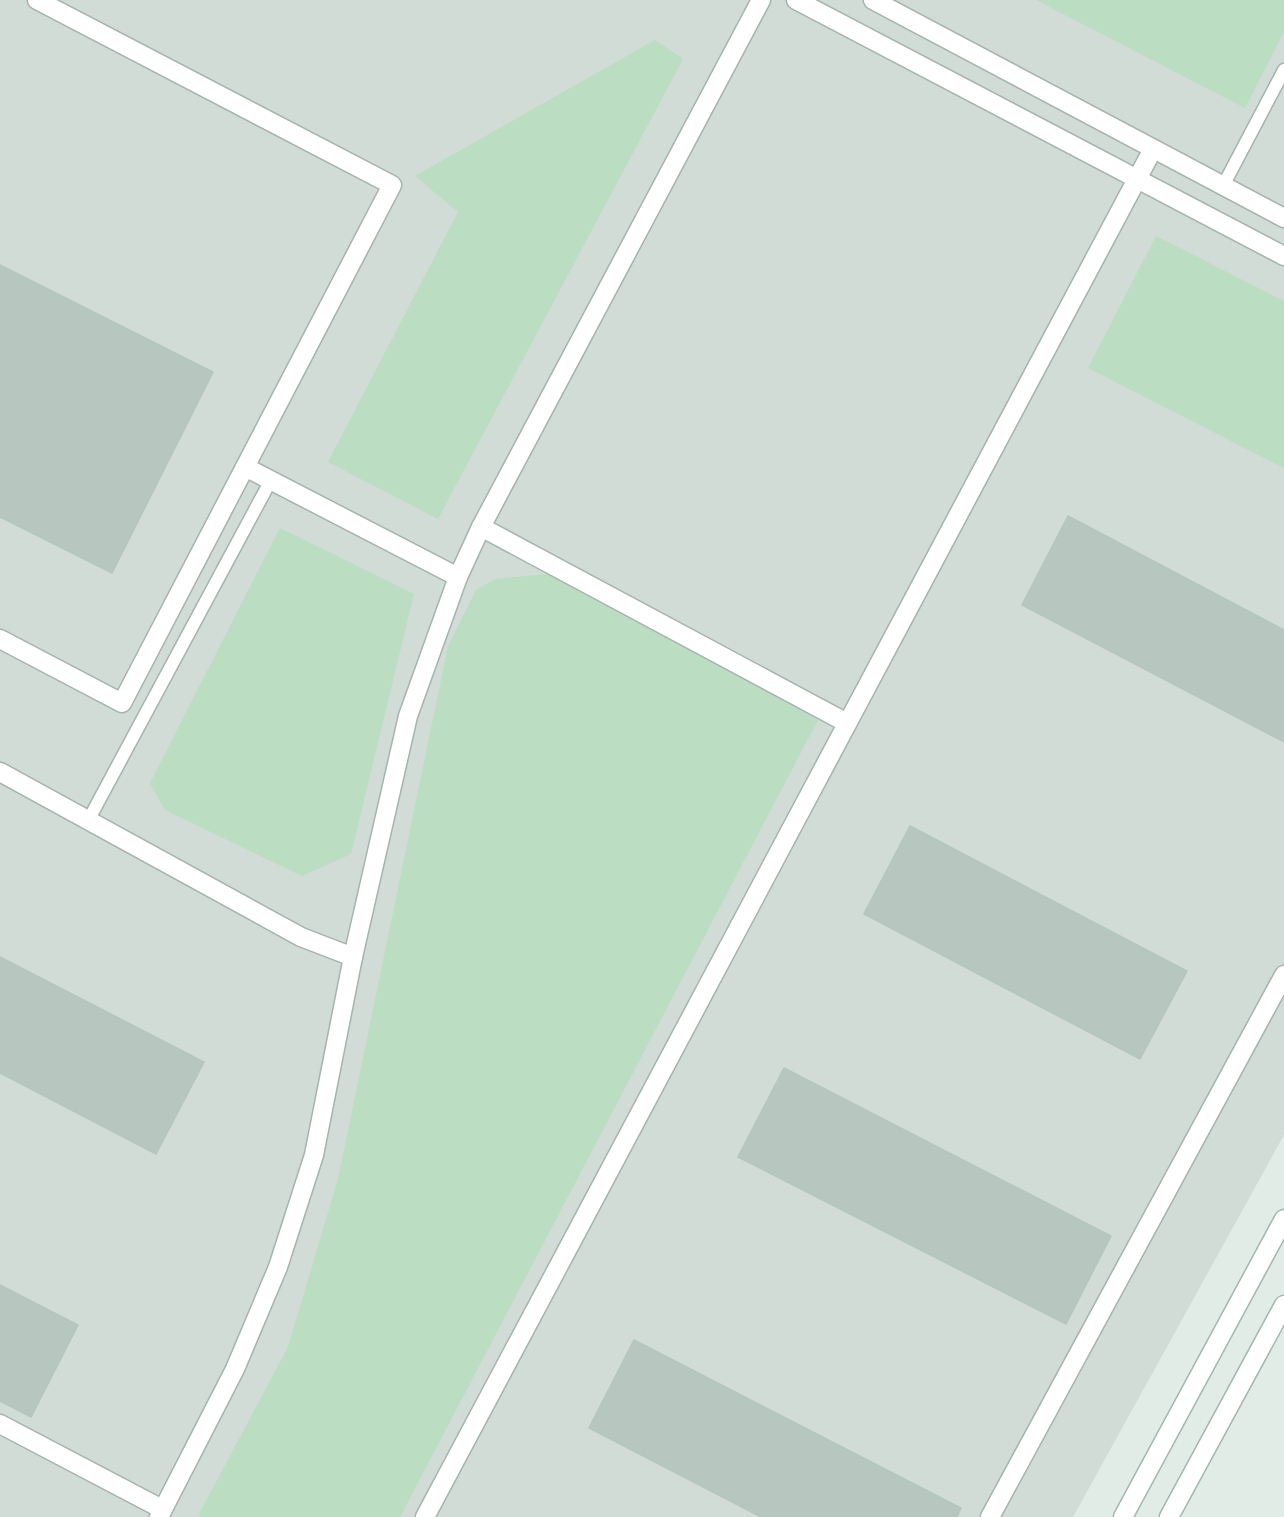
<svg xmlns="http://www.w3.org/2000/svg" width="1284" height="1517" viewBox="0 0 1284 1517" font-family="Overpass,sans-serif">
	<rect width="100%" height="100%" fill="#e2ece7"/>
	<path fill="#d0dcd5" d="M 0,0 L 1284,0 L 1284,1135 L 1073,1517 L 0,1517 Z"/>
	<g fill="#bbddc1">
		<path d="M 1036,0 L 1284,0 L 1284,32 L 1245,108 Z"/>
		<path d="M 655,40 L 683,59 L 438,519 L 328,462 L 458,212 L 415,176 Z"/>
		<path d="M 1156,236 L 1284,301 L 1284,468 L 1088,368 Z"/>
		<path d="M 280,528 L 414,594 L 351,854 L 302,876 L 165,810 L 150,783 Z"/>
		<path d="M 548,574 L 818,720 L 400,1517 L 200,1517 L 199,1514 L 288,1347 L 338,1179 L 448,646 L 476,590 L 495,579 Z"/>
	</g>
	<g fill="#b7c7bf" stroke="#b4c6bd" stroke-width="1.5">
		<path d="M 0,265 L 213,372 L 112,573 L 0,517 Z"/>
		<path d="M 1068,516 L 1284,630 L 1284,742 L 1022,605 Z"/>
		<path d="M 910,826 L 1187,971 L 1140,1059 L 864,914 Z"/>
		<path d="M 0,957 L 204,1062 L 156,1154 L 0,1073 Z"/>
		<path d="M 784,1068 L 1111,1236 L 1066,1324 L 738,1157 Z"/>
		<path d="M 0,1285 L 78,1325 L 31,1417 L 0,1401 Z"/>
		<path d="M 634,1340 L 961,1508 L 957,1517 L 761,1517 L 589,1428 Z"/>
	</g>
	<g fill="none" stroke-linecap="round" stroke-linejoin="round">
		<defs>
			<g id="lane">
				<path d="M 1223,186 L 1284,70"/>
				<path d="M 89,819 L 271,480"/>
			</g>
			<g id="street">
				<path d="M 796,0 L 1284,256"/>
				<path d="M 873,0 L 1284,218"/>
				<path d="M 245,467 L 458,577"/>
				<path d="M 481,527 L 847,723"/>
				<path d="M 0,639 L 122,703 L 392,185 L 37,0"/>
				<path d="M 0,772 L 301,937 L 353,957"/>
				<path d="M 0,1424 L 162,1509"/>
				<path d="M 159,1517 L 235,1369 L 278,1267 L 314,1155 L 353,957 L 408,716 L 458,577 L 481,527 L 761,0"/>
				<path d="M 425,1517 L 1153,149"/>
				<path d="M 990,1517 L 1284,975"/>
			</g>
			<g id="secondary">
				<path d="M 1123,1517 L 1284,1219"/>
				<path d="M 1169,1517 L 1284,1305"/>
			</g>
		</defs>
		<use href="#lane" stroke="#a5b4ad" stroke-width="15"/>
		<use href="#street" stroke="#a5b4ad" stroke-width="21"/>
		<use href="#secondary" stroke="#a0b8ad" stroke-width="21"/>
		<use href="#lane" stroke="#fff" stroke-width="12"/>
		<use href="#street" stroke="#fff" stroke-width="18"/>
		<use href="#secondary" stroke="#fff" stroke-width="18"/>
	</g>
</svg>
